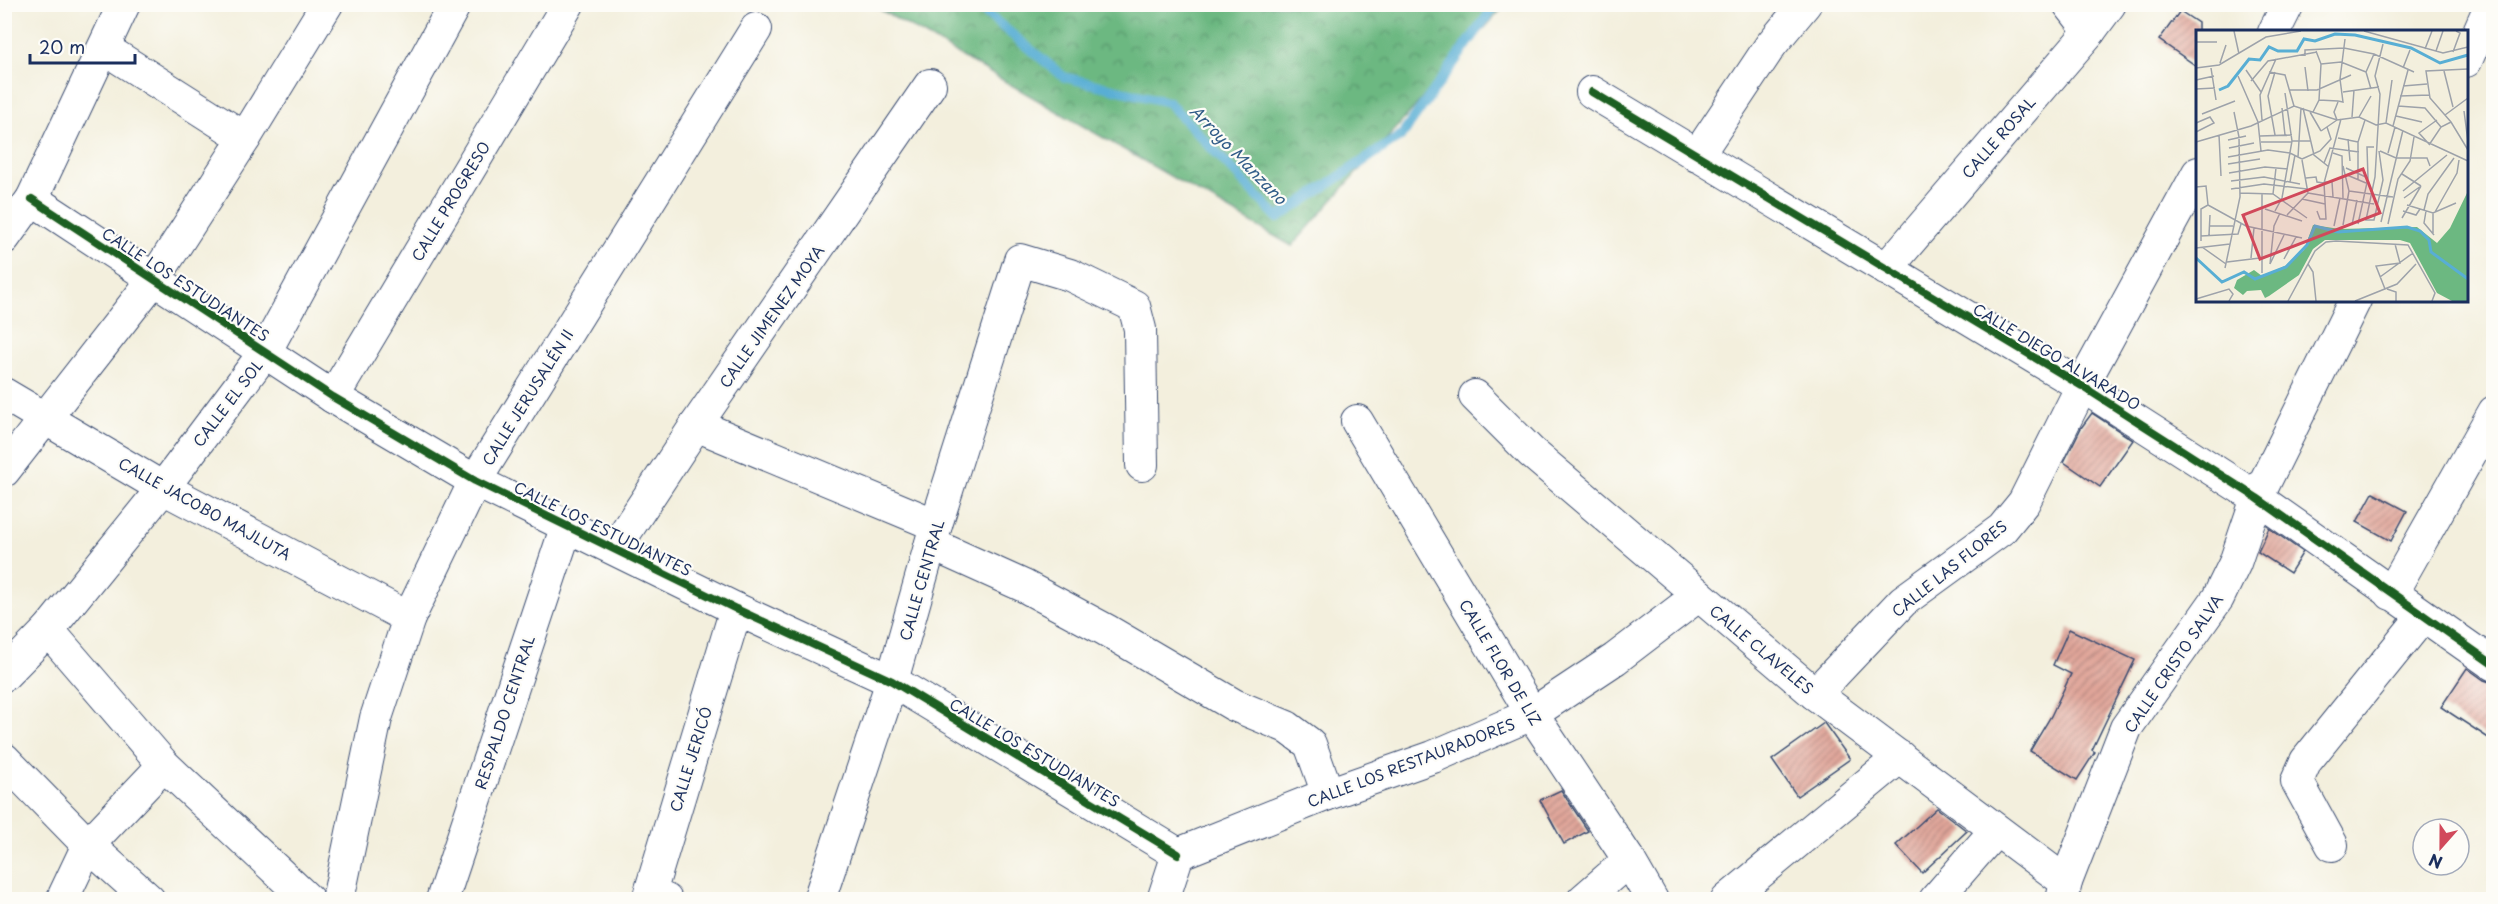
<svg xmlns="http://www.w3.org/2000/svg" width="2498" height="904" viewBox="0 0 2498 904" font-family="'Playpen Sans',sans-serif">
	<defs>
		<pattern id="forest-crowns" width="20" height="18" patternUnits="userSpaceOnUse" patternTransform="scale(1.5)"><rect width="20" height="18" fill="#6cb881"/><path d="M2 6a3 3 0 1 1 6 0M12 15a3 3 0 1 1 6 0" fill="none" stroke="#58966d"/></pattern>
		<pattern id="building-hatch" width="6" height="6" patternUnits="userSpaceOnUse" patternTransform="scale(1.5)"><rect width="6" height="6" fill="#e0a599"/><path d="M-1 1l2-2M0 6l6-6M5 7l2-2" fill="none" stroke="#b58780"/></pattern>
	</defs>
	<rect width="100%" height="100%" fill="#fdfcf7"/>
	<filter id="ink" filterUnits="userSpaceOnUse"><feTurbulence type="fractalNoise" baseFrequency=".0167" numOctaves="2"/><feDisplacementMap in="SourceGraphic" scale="12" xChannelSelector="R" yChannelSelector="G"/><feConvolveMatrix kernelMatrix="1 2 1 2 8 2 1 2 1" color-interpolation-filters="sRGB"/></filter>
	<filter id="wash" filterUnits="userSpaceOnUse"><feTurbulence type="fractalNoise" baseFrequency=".008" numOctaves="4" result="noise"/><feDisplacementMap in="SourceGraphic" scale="24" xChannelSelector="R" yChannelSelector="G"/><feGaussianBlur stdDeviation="1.35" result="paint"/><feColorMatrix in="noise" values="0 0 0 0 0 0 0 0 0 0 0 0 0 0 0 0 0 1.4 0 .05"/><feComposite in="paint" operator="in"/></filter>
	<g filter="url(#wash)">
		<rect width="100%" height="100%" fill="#f3efdd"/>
		<path fill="url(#forest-crowns)" stroke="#447470" stroke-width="1.5" d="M 872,5 L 1505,5 L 1292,246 Z"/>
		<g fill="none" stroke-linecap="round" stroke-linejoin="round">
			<path stroke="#58aed4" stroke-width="10" d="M 975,4 L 1064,77 L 1168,102 L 1278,218 L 1402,135 L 1496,4"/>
		</g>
		<g id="blocks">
			<g fill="url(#building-hatch)">
				<path d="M 2180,11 L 2198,23 L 2198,67 L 2159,40 Z"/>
				<path d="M 2092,413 L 2133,440 L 2100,487 L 2064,462 L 2081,428 Z"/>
				<path d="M 2373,493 L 2407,511 L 2391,541 L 2357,522 Z"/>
				<path d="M 2269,528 L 2303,552 L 2290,573 L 2258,552 Z"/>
				<path d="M 2069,629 L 2135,660 L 2092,750 L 2095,752 L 2077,780 L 2030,751 L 2051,716 L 2071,674 L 2053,665 Z"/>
				<path d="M 2467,668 L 2484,680 L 2493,683 L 2493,741 L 2441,707 Z"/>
				<path d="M 1824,723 L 1850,759 L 1797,796 L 1772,760 Z"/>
				<path d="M 1561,790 L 1588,831 L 1564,844 L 1540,800 Z"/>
				<path d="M 1937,808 L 1967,831 L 1922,873 L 1896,845 Z"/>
			</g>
		</g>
	</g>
	<g filter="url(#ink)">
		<use href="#blocks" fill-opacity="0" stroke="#3b4c71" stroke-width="1.5"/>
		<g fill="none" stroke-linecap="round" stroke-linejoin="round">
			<defs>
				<g id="street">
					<path d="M 2069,4 L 2090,31"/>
					<path d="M 2274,32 L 2288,4"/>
					<path d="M 105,49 L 245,138"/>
					<path d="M 2466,61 L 2491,4"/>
					<path d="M 1592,92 L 2082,386 L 2257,498 L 2494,665"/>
					<path d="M 1697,156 L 1771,45 L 1805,4"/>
					<path d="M 32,199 L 333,397 L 475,481 L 736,609 L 892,681 L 1178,854"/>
					<path d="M 4,238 L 32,199 L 124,4"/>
					<path d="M 1886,269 L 2090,31 L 2110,4"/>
					<path d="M 4,394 L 163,488 L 409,618"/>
					<path d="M 1475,396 L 1531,452 L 1815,694 L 2066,882"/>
					<path d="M 333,397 L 568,4"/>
					<path d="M 1357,421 L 1532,714 L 1629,860 L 1652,900"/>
					<path d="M 696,425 L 936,525"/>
					<path d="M 4,471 L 154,279 L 245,138 L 327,4"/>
					<path d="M 931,544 L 1024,586 L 1106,630 L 1234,705 L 1287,727 L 1310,744 L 1328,794"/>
					<path d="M 615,548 L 696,425 L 930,85"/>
					<path d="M 2391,594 L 2494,412"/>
					<path d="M 48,630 L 164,765 L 308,900"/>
					<path d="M 4,675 L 48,630 L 163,488 L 265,352 L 455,4"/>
					<path d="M 1815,694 L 1903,601 L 2002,529 L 2024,502 L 2082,386 L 2198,173"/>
					<path d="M 4,759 L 88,845 L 149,900"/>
					<path d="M 2332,845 L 2297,781 L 2306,761 L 2423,616"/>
					<path d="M 62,900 L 88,845 L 164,765"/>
					<path d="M 338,900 L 376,718 L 409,618 L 475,481 L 756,29"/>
					<path d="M 442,900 L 567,525"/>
					<path d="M 666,900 L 650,893 L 736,609"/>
					<path d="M 819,900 L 892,681 L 936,525 L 1020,260 L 1070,275 L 1134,306 L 1140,329 L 1142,465"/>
					<path d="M 1163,900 L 1178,854 L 1328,794 L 1433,757 L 1532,714 L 1615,659 L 1699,595"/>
					<path d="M 1583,900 L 1629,860"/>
					<path d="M 1727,900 L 1900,757"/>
					<path d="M 1935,900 L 1996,830"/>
					<path d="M 2062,900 L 2066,882 L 2126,728 L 2218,598 L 2235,563 L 2257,498 L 2355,300"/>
				</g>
			</defs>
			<use href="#street" stroke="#3b4c71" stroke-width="34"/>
			<use href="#street" stroke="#fff" stroke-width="32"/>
			<defs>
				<g id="cycleway">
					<path d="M 1592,92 L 2082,386 L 2257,498 L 2494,665"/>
					<path d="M 32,199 L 333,397 L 475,481 L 736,609 L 892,681 L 1178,854"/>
				</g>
			</defs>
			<use href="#cycleway" stroke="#fdfcf7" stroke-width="11"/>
			<use href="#cycleway" stroke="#1b5e20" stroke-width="8"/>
		</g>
	</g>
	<g text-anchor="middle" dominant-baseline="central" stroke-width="4.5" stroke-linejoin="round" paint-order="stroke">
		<g font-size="15" fill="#1b2f5e" stroke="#fdfcf7">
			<text transform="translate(1998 137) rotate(-49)">CALLE ROSAL</text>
			<text transform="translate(450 201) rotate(-59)">CALLE PROGRESO</text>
			<text transform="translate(186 284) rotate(33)">CALLE LOS ESTUDIANTES</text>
			<text transform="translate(771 316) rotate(-55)">CALLE JIMENEZ MOYA</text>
			<text transform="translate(2057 356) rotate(31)">CALLE DIEGO ALVARADO</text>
			<text transform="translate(527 397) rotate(-58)">CALLE JERUSALÉN II</text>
			<text transform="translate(227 403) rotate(-53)">CALLE EL SOL</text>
			<text transform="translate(205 508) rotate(29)">CALLE JACOBO MAJLUTA</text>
			<text transform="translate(603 528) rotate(26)">CALLE LOS ESTUDIANTES</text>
			<text transform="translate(1949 568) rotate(-39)">CALLE LAS FLORES</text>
			<text transform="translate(921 580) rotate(-74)">CALLE CENTRAL</text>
			<text transform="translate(1762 649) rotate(40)">CALLE CLAVELES</text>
			<text transform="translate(1501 662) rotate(59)">CALLE FLOR DE LIZ</text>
			<text transform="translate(2173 663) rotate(-56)">CALLE CRISTO SALVA</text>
			<text transform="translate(504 712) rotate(-72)">RESPALDO CENTRAL</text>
			<text transform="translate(1035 752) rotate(31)">CALLE LOS ESTUDIANTES</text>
			<text transform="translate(690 759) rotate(-73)">CALLE JERICÓ</text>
			<text transform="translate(1411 762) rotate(-21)">CALLE LOS RESTAURADORES</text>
		</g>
		<g font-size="16" font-style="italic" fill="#305b87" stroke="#fdfcf7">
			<text transform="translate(1239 154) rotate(46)">Arroyo Manzano</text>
		</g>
	</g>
	<g transform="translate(2196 30)">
		<rect width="272" height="272" fill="#f3efdd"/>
		<path d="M 271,163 L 271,271 L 256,271 L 241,263 L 214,213 L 204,210 L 129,210 L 117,219 L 103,245 L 73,266 L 69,268 L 65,260 L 51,261 L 47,265 L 38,258 L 41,250 L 58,240 L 66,246 L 89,236 L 108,220 L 117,195 L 144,199 L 221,197 L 241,213 L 254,198 Z" fill="#6cb881"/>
		<path fill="none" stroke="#58aed4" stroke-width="3" d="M 23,60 L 32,56 L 53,29 L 64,30 L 73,17 L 82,21 L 101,21 L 108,9 L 119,11 L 139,4 L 159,5 L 215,18 L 244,33 L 272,25M 0,228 L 26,252 L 48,242 L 59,249 L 90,237 L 111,215 L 119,196 L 142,202 L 211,197 L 224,201 L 233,210 L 235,222 L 272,249"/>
		<path fill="none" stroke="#9da2aa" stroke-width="1.5" d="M 38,1 L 43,24M 168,1 L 247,23 L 272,17M 0,12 L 21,12M 229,19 L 236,1M 240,21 L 247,1M 257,22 L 264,3 L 260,1M 109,26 L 109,20 L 148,18 L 178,24 L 218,42M 24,33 L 30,15M 125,34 L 145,32 L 170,42M 109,37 L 112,61M 0,38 L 23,35 L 70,7 L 105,1M 15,38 L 20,70M 207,38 L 214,20M 272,39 L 230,41 L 234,68 L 255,92 L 272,120M 50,40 L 65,62M 248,41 L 257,77M 73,42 L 89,45 L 98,76M 42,46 L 62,92 L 65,121M 0,50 L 18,46M 55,51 L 72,31 L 121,22M 207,56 L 231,54M 0,59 L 19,58M 175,59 L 170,42 L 178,24M 94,60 L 121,60 L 155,45M 147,62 L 183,57M 204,66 L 233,65M 123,70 L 142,71M 142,71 L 147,72 L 144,49 L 149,9M 202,76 L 229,78 L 245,97M 86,78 L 89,105M 107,78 L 118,125 L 133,137M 268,81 L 272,112M 114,82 L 125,101M 117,82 L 123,70 L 125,34 L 120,21M 6,84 L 39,71M 249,85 L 272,68M 200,86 L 226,92M 156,87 L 158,60M 163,87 L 175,66M 66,90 L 64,65 L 80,29M 141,90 L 138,82 L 142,72M 0,93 L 14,87 L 18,93 L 0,102M 190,93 L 196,50M 197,96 L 212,40M 125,101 L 141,90M 23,105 L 25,146M 79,105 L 72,66 L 79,42M 64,106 L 96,105M 142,108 L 162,112M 152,109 L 154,131M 32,110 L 50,106M 96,111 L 115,111M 0,112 L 55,96 L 98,76 L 141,90 L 163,87 L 180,95 L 190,93 L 272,131M 65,112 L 96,112M 233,114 L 223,103 L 241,90M 233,115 L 245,97 L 255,92M 33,118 L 58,113M 183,121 L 187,150 L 178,190 L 170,190 L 179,147 L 184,64 L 179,46 L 187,14M 184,121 L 200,128 L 231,128 L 234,136M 137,123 L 146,126 L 147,168M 192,123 L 199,97M 32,127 L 72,120 L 94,123 L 106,129M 102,127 L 105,78M 106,129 L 124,121 L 135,109 L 131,97M 128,133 L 134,118 L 163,122M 32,134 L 64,129M 150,138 L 172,148M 33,143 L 69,137 L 92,139M 206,144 L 225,156M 151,145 L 170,153M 110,148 L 120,147 L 121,152 L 128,153M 162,149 L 162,112 L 169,90M 35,151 L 68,147 L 104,154M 94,152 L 99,125M 128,152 L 136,152 L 137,167M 0,157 L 10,156 L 12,175M 35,159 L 68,154 L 111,159M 153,161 L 197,167M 207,161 L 251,125M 44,163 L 77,164 L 111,188M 112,163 L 178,174M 77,164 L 80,138M 208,168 L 225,156M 106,169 L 129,174M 12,175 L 50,196 L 106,208M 211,175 L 237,183 L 260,173M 69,179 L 106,191M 228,180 L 232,164 L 258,128M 79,181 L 86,168 L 96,111 L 89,63M 121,181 L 124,189 L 130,189 L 128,153 L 145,89M 207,181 L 220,185 L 224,179M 230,181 L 228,193 L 238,205M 239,182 L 261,143 L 263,130M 237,183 L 237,203M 91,185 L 112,163 L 106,130M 206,188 L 225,156M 185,192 L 207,100M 162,194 L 172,148 L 171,117 L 178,117M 192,194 L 202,149 L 214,131 L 218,107M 147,195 L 153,161 L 147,136M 156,195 L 161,170M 13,196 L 37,196M 138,196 L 144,168M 13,205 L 14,185M 5,206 L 42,204 L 45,194M 5,211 L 5,179 L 12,175M 6,217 L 30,234M 0,218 L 34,214M 55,228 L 58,198M 88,229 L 100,207M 31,232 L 64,228M 74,234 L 78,196 L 84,183M 74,234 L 88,205M 112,234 L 117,242 L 120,271M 29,238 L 44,167 L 43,107 L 38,82M 66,243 L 66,163M 184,247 L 217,223M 189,259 L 180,236 L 204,233 L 199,214M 191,259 L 200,262 L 200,271M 0,269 L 33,259 L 37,264 L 33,271M 92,271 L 119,221 L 130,212 L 140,211 L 212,215 L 239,263 L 236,271M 159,271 L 201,254 L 220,234"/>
		<path fill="#d1495b" fill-opacity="0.15" stroke="#d1495b" stroke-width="3" d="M 167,139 L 184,183 L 64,229 L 47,185 Z"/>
		<rect width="272" height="272" fill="none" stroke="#1b2f5e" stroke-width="3"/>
	</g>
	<rect width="2498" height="904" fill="none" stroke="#fdfcf7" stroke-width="24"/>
	<g transform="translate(2441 847) rotate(201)"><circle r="28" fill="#fdfcf7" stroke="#a3aaba" stroke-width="1.5"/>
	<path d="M0-4.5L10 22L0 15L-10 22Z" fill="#d1495b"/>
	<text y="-9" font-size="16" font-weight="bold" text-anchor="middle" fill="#1b2f5e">N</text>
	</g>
	<path d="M30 54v9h105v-9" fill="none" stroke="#1b2f5e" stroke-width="3"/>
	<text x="39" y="54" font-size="18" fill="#1b2f5e" stroke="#fdfcf7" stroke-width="4.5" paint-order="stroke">20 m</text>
</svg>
